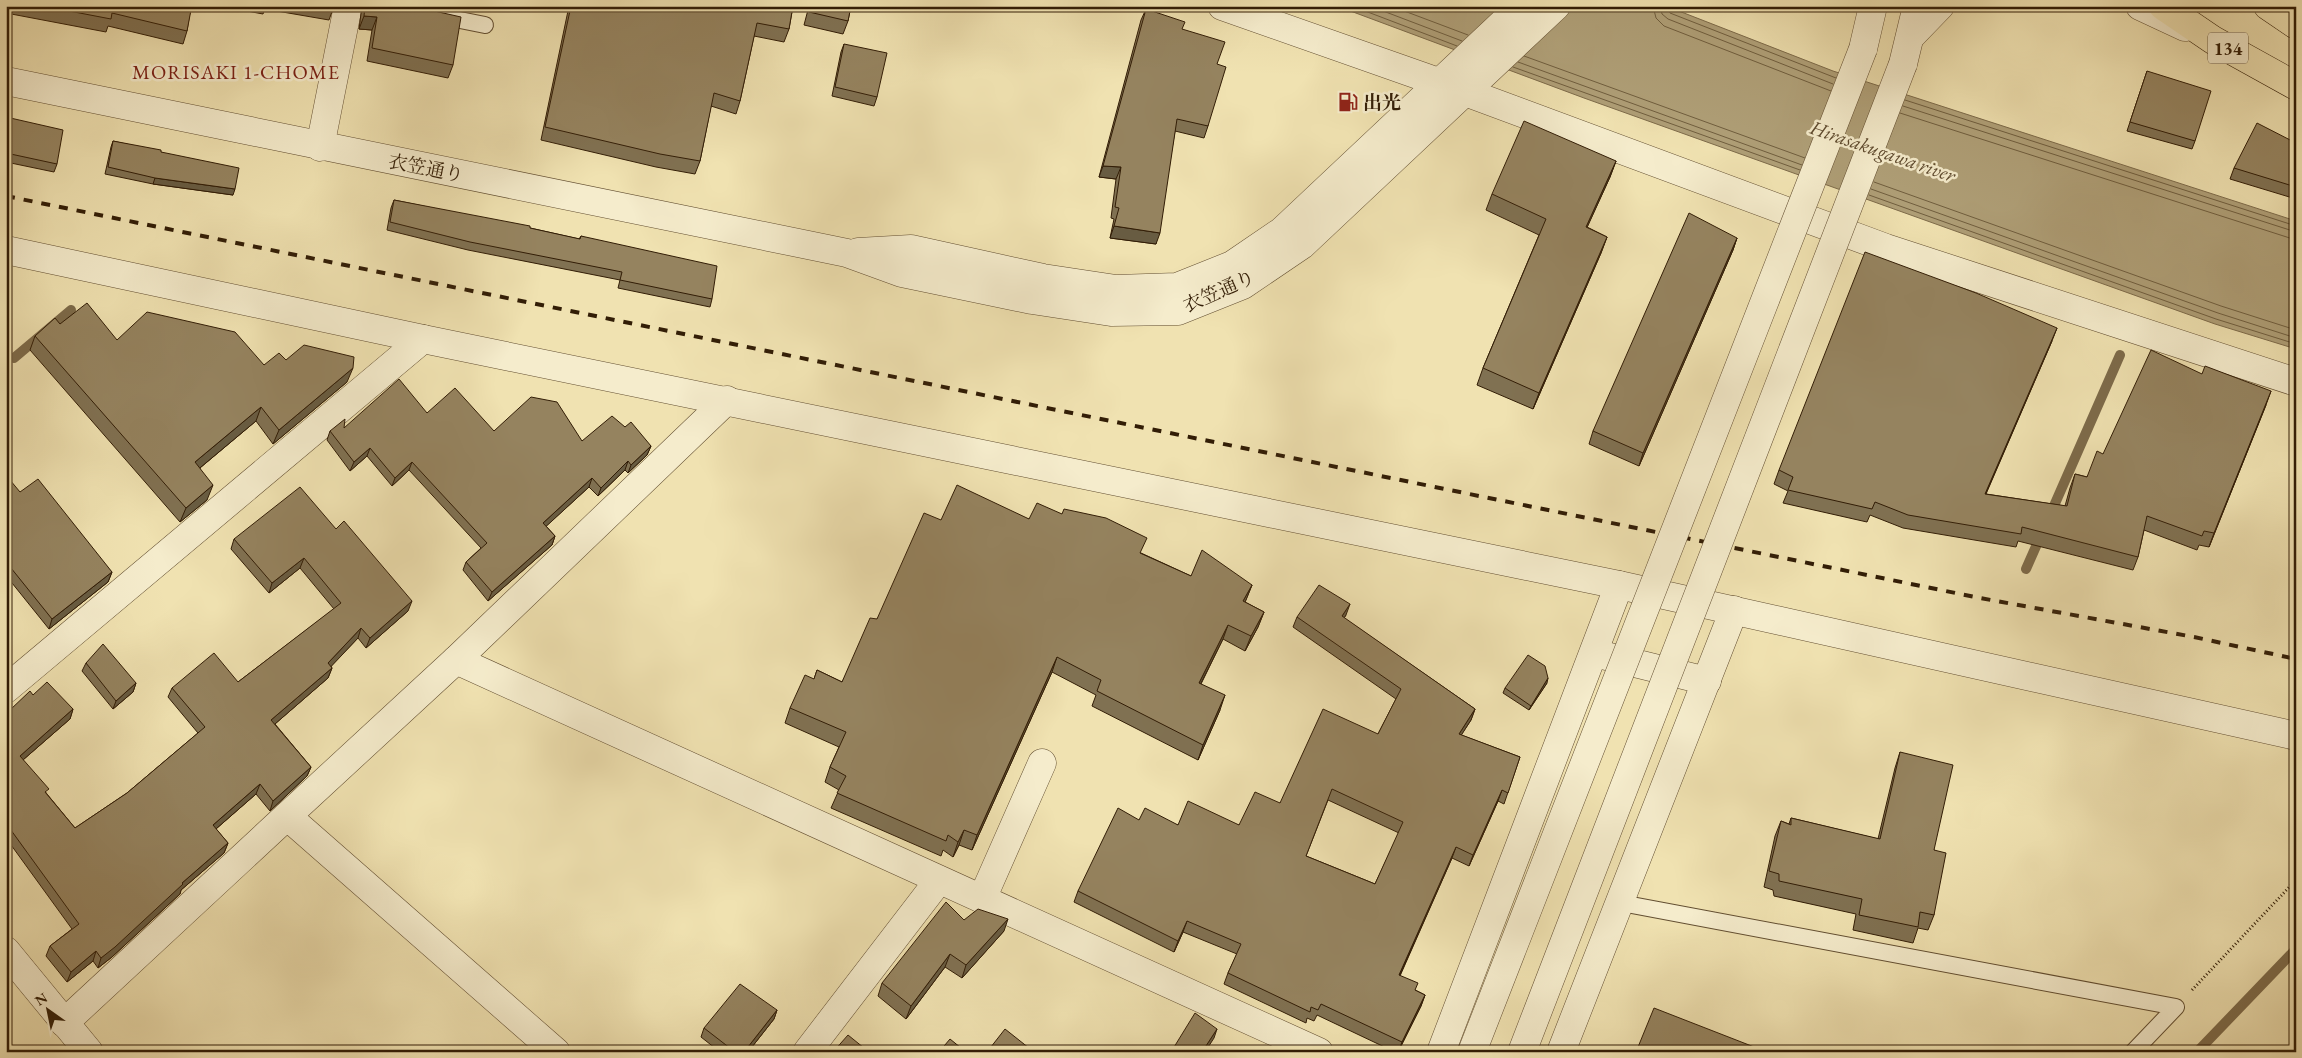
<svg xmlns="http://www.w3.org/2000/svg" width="2302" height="1058" viewBox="0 0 2302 1058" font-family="'EB Garamond','Noto Serif JP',serif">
	<rect width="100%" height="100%" fill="#f0e2b1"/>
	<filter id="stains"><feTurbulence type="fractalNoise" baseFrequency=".004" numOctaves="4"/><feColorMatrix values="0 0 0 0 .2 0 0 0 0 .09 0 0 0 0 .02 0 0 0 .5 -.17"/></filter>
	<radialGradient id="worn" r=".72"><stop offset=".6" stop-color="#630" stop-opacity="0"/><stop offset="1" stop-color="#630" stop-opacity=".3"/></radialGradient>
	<path fill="#af9f77" stroke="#7d6b4a" d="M 1337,6 L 1666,6 L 1833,71 L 2296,221 L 2296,349 L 2215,324 L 1584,98 Z"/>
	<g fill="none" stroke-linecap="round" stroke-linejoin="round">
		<g stroke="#705e3e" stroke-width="1">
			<path d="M 1352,6 L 1457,46"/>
			<path d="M 1370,6 L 1462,41"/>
			<path d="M 1391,6 L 1468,35"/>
			<path d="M 1653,6 L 1656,18 L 1664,26 L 1831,91"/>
			<path d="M 1660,6 L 1662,14 L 1668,19 L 1833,84"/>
			<path d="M 1667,6 L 1670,13 L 1836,78"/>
			<path d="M 1524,56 L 1805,158"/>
			<path d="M 1518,62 L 1802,165"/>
			<path d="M 1513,67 L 1800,170"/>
			<path d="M 1905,100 L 2296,226"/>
			<path d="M 1903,106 L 2296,232"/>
			<path d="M 1900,113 L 2296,240"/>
			<path d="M 1874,182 L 2221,306 L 2296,330"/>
			<path d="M 1871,189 L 2218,313 L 2296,338"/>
			<path d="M 1869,195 L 2216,319 L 2296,344"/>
		</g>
		<g stroke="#7d6b4a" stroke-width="10">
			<path d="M 14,358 L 71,310"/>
			<path d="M 2050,515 L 2120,355"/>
			<path d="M 2026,569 L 2041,535"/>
			<path d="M 2197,1052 L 2296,949"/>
		</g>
		<defs>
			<g id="service">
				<path d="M 440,16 L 485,25"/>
				<path d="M 1621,903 L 2176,1007 L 2133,1052"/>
			</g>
			<g id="minor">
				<path d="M 1222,6 L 1441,83 L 1886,248 L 2296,382"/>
				<path d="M 320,147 L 348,6"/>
				<path d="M 456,660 L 727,400"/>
				<path d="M 6,689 L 423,339"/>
				<path d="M 287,816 L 456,660 L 1319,1052"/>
				<path d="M 982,899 L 1042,763"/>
				<path d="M 807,1052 L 939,880"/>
			</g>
			<g id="tertiary">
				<path d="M 2140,6 L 2185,27"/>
				<path d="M 1911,36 L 1940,6"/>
				<path d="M 1863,49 L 1873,6"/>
				<path d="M 1903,64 L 1917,6"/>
				<path d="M 6,81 L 847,253 L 902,273 L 1032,300 L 1111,312 L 1178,311 L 1243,285 L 1302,245 L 1556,6"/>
				<path d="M 6,250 L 423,339 L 1619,585 L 2296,736"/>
				<path d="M 858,252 L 911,249 L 1043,278 L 1116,289 L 1177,287 L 1232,265 L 1282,231 L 1521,6"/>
				<path d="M 1602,655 L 1707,681"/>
				<path d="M 6,951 L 89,1052"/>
				<path d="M 64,1023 L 287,816 L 556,1052"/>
				<path d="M 1441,1052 L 1619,585"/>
				<path d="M 1561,1052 L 1734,610"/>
			</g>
			<g id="trunk">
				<path d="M 2163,6 L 2213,40 L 2296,86"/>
				<path d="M 2268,6 L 2296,25"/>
			</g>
		</defs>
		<use href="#service" stroke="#624e31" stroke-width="18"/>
		<use href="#minor" stroke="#624e31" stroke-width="29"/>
		<use href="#tertiary" stroke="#624e31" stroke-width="29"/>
		<use href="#trunk" stroke="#321d06" stroke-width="29"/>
		<path stroke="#321d06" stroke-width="3" stroke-dasharray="1 2.5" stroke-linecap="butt" d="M 2192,990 L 2296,880"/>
		<use href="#service" stroke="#f5eccc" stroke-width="16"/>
		<use href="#minor" stroke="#f5eccc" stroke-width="28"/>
		<use href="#tertiary" stroke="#f5eccc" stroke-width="28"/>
		<use href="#trunk" stroke="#f0e2b1" stroke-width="28"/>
		<path stroke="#321d06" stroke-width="4" stroke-dasharray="9 9" stroke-linecap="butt" d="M 6,196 L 1980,598 L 2194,637 L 2296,659"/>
		<defs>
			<g id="tertiary-bridge">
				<path d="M 1472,1052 L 1863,49"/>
				<path d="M 1522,1052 L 1903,64"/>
			</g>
		</defs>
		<use href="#tertiary-bridge" stroke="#624e31" stroke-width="29" stroke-linecap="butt"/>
		<use href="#tertiary-bridge" stroke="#f5eccc" stroke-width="28"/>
	</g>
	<g fill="#807152" stroke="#321d06" fill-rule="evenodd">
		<path d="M 6,6 L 191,6 L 187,31 L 183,44 L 108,26 L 106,32 L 6,13 Z"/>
		<path d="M 220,6 L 334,6 L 329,20 L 265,9 L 263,14 Z"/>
		<path d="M 362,6 L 412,6 L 453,65 L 448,78 L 367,61 L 372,30 L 359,29 Z"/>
		<path d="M 451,6 L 467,6 L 466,9 Z"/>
		<path d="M 569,6 L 793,6 L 789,29 L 784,42 L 754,36 L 740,101 L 736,114 L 711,106 L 700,161 L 695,174 L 656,167 L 541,140 Z"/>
		<path d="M 809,6 L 851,6 L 848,21 L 843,34 L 804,25 Z"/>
		<path d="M 1146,9 L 1182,29 L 1208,126 L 1204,138 L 1175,131 L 1156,244 L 1110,238 L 1114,219 L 1111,218 L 1116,179 L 1099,177 L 1141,20 Z"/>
		<path d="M 844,44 L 877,97 L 874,106 L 832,96 L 841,52 Z"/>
		<path d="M 2147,71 L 2195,141 L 2192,149 L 2127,131 Z"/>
		<path d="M 6,117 L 57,164 L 54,172 L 6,162 Z"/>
		<path d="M 113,141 L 161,152 L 233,195 L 153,184 L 105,174 L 111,147 Z"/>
		<path d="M 2296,143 L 2296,199 L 2230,179 L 2234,168 Z"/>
		<path d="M 1616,161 L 1610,177 L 1587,227 L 1607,237 L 1601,253 L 1533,409 L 1477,385 L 1483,368 L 1539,235 L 1486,210 L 1492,194 Z"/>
		<path d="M 394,200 L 530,228 L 579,239 L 581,236 L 712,299 L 710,307 L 618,288 L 620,280 L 468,250 L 387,230 L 391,208 Z"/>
		<path d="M 1737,238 L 1733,250 L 1639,466 L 1589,444 L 1593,431 Z"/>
		<path d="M 60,324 L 117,340 L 264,365 L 286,360 L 347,382 L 273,444 L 256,421 L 200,468 L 207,500 L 180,522 L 30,350 L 35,336 Z"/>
		<path d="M 2052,341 L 1986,494 L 2065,506 L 2070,488 L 2075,474 L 2087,477 L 2103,454 L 2266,405 L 2209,547 L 2199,545 L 2197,550 L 2144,530 L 2138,557 L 2133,570 L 2018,541 L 2016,547 L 1903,528 L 1870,515 L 1867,522 L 1783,503 L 1788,491 L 1774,484 L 1779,470 Z"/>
		<path d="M 427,413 L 494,431 L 582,441 L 625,427 L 651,446 L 647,455 L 628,473 L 625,470 L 598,496 L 589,487 L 546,526 L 555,536 L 552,545 L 488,601 L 463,570 L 466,562 L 481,548 L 409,470 L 392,486 L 367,456 L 350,471 L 327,440 L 330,431 L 344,428 Z"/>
		<path d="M 6,483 L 20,492 L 112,572 L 108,582 L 49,629 L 8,578 L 6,579 Z"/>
		<path d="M 1029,519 L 1141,553 L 1191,576 L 1252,585 L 1245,602 L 1264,612 L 1258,627 L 1245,651 L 1223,639 L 1201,684 L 1220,710 L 1198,760 L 1092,706 L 1096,695 L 1052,672 L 972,850 L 959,845 L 953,857 L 943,850 L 941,856 L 831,808 L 839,790 L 825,782 L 830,767 L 839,747 L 785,723 L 790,708 L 814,679 L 817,670 L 842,682 L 877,619 L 941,520 Z"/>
		<path d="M 336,529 L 408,611 L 366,648 L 358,638 L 331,666 L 332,668 L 328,678 L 275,724 L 311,767 L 307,776 L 270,811 L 256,794 L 216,829 L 228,843 L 224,853 L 181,890 L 180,894 L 112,957 L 98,968 L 93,961 L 67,982 L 46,956 L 50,946 L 72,929 L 6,838 L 6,706 L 10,710 L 33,695 L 73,709 L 70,719 L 23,760 L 47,794 L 75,828 L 127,793 L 198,733 L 168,697 L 172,688 L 238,682 L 334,609 L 300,568 L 269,593 L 231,549 L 234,539 Z"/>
		<path d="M 1346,615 L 1344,618 L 1475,709 L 1471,720 L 1461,735 L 1520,757 L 1504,804 L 1498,801 L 1469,866 L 1452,858 L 1400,976 L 1415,990 L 1425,995 L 1421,1006 L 1398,1052 L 1395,1052 L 1317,1015 L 1314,1021 L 1307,1018 L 1306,1023 L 1224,984 L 1228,973 L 1237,954 L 1183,932 L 1174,952 L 1074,902 L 1078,891 L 1139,820 L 1178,825 L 1239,825 L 1280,803 L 1378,734 L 1396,699 L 1293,627 L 1297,617 ZM 1328,800 L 1399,833 L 1375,884 L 1306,856 Z"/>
		<path d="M 86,663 L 136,683 L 133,692 L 113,709 L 82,671 Z"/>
		<path d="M 1547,683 L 1529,710 L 1503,693 L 1505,688 Z"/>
		<path d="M 1900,752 L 1934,850 L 1934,915 L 1928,930 L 1918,928 L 1913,943 L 1853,930 L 1856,914 L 1774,896 L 1773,890 L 1764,887 L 1775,836 L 1781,821 L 1789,824 L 1791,818 L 1878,839 L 1895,768 Z"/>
		<path d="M 964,920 L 1004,931 L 962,978 L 945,967 L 906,1019 L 878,996 L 882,983 Z"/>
		<path d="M 777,1010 L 774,1019 L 748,1052 L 720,1052 L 701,1037 L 704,1028 Z"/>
	</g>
	<g fill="#685c42" stroke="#321d06">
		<path d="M 364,16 L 377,17 L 372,30 L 359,29 Z"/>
		<path d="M 1616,161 L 1610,177 L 1580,243 L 1586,227 Z"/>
		<path d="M 1103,166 L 1121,167 L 1116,179 L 1099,177 Z"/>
		<path d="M 155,178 L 235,189 L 233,195 L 153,184 Z"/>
		<path d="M 1114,226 L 1160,233 L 1156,244 L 1110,238 Z"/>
		<path d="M 1607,237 L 1601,253 L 1533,409 L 1539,393 Z"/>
		<path d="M 1737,238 L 1733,250 L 1639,466 L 1643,453 Z"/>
		<path d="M 2057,328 L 2052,341 L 1980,507 L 1985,494 Z"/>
		<path d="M 353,368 L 347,382 L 273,444 L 279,430 Z"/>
		<path d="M 2271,391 L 2266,405 L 2209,547 L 2214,533 Z"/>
		<path d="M 261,407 L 256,421 L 189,477 L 195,462 Z"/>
		<path d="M 651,446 L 647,455 L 628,473 L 631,465 Z"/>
		<path d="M 370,448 L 367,456 L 350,471 L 354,462 Z"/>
		<path d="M 628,461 L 625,470 L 598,496 L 601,488 Z"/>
		<path d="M 412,462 L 409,470 L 392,486 L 395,478 Z"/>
		<path d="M 592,478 L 589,487 L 540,532 L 543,523 Z"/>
		<path d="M 213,485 L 207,500 L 180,522 L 186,508 Z"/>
		<path d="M 555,536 L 552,545 L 488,601 L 492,592 Z"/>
		<path d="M 304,558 L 300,568 L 269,593 L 272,583 Z"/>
		<path d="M 11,568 L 8,578 L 6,579 L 6,573 Z"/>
		<path d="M 112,572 L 108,582 L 49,629 L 52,619 Z"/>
		<path d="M 1252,585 L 1246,600 L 1237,616 L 1243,601 Z"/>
		<path d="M 412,601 L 408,611 L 366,648 L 370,638 Z"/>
		<path d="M 1350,604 L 1346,615 L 1338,627 L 1342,616 Z"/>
		<path d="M 1264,612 L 1258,627 L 1245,651 L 1251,636 Z"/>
		<path d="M 1228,625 L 1223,639 L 1194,697 L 1199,683 Z"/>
		<path d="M 361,628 L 358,638 L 325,673 L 328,663 Z"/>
		<path d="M 1057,657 L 1052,672 L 972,850 L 977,835 Z"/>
		<path d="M 332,668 L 328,678 L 268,730 L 271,720 Z"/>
		<path d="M 1548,678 L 1547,683 L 1529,710 L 1531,706 Z"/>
		<path d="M 136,683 L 133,692 L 113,709 L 116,701 Z"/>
		<path d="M 1225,695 L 1220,710 L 1198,760 L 1203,745 Z"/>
		<path d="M 73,709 L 70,719 L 16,766 L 20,756 Z"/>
		<path d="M 1475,709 L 1471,720 L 1455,745 L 1459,734 Z"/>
		<path d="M 311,767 L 307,776 L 270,811 L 273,801 Z"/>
		<path d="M 260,784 L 256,794 L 209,835 L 213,825 Z"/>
		<path d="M 1502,790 L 1498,801 L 1469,866 L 1473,855 Z"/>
		<path d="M 964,830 L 959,845 L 953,857 L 958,842 Z"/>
		<path d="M 228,843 L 224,853 L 181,890 L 180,894 L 112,957 L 98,968 L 101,958 L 182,883 Z"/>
		<path d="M 1456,847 L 1452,858 L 1395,986 L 1399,975 Z"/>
		<path d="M 1008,919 L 1004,931 L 962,978 L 966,965 Z"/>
		<path d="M 1187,921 L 1183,932 L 1174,952 L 1178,941 Z"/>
		<path d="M 96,951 L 93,961 L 67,982 L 71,972 Z"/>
		<path d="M 950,954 L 945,967 L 906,1019 L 911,1006 Z"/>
		<path d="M 1425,995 L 1421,1006 L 1398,1052 L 1402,1042 Z"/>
		<path d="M 777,1010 L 774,1019 L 748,1052 L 744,1052 Z"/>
		<path d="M 1217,1029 L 1214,1038 L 1205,1052 L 1202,1052 Z"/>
	</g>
	<g fill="#95835f" stroke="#321d06" fill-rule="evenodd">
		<path d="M 43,6 L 191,6 L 191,10 L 187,31 L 112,13 L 111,19 Z"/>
		<path d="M 365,6 L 412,6 L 461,17 L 453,65 L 372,48 L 377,17 L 364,16 Z"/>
		<path d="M 571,6 L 793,6 L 789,29 L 757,23 L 740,101 L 714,93 L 700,161 L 660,154 L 545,127 Z"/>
		<path d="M 811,6 L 851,6 L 848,21 L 809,12 Z"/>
		<path d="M 1146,9 L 1185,22 L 1182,29 L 1225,42 L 1217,64 L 1226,67 L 1208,126 L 1177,119 L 1160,233 L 1114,226 L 1119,208 L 1115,207 L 1121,167 L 1103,166 Z"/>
		<path d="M 844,44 L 887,53 L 877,97 L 835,87 Z"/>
		<path d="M 2147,71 L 2211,91 L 2195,141 L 2130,122 Z"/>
		<path d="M 6,117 L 63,130 L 57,164 L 6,153 L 8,145 L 6,144 Z"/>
		<path d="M 1524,121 L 1616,161 L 1586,227 L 1607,237 L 1539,393 L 1483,368 L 1546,219 L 1492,194 Z"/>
		<path d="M 2257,123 L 2296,143 L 2296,187 L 2234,168 Z"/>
		<path d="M 113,141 L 161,150 L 161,152 L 239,168 L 235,189 L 155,178 L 108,167 Z"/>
		<path d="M 394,200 L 530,226 L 530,228 L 580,239 L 581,236 L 717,266 L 712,299 L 620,280 L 622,272 L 470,242 L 390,222 Z"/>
		<path d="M 1689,213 L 1737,238 L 1643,453 L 1593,431 Z"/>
		<path d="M 1865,252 L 1976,293 L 2057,328 L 1985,494 L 2067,506 L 2075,474 L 2087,477 L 2097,451 L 2103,454 L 2151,350 L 2202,374 L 2205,366 L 2271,391 L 2214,533 L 2204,531 L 2202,536 L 2147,516 L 2138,557 L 2022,527 L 2021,534 L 1908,515 L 1875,502 L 1872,509 L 1788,490 L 1793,477 L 1779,470 Z"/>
		<path d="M 87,303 L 117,340 L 147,312 L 235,332 L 264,365 L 279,353 L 286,360 L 304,345 L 354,357 L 353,368 L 279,430 L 261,407 L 195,462 L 213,485 L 186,508 L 35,336 L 55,318 L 60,324 Z"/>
		<path d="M 399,379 L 427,413 L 455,388 L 494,431 L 531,397 L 557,402 L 582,441 L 612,416 L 625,427 L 631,422 L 651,446 L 631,465 L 628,461 L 601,488 L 592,478 L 543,523 L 555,536 L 492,592 L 466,562 L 487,543 L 412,462 L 395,478 L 370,448 L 354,462 L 330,431 L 345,419 L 344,428 Z"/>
		<path d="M 38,479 L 112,572 L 52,619 L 11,568 L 6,573 L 6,483 L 10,480 L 20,492 Z"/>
		<path d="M 957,485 L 1029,519 L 1037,503 L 1062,514 L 1064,509 L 1106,518 L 1147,538 L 1140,553 L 1191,576 L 1202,550 L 1252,585 L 1243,601 L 1264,612 L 1251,636 L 1228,625 L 1199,683 L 1225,695 L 1203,745 L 1097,691 L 1101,680 L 1057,657 L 977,835 L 964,830 L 958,842 L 948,835 L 946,841 L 837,793 L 846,776 L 830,767 L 846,732 L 790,708 L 805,675 L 814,679 L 817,670 L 842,682 L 870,618 L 877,619 L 924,513 L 941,520 Z"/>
		<path d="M 300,487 L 336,529 L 344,521 L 412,601 L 370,638 L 361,628 L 328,663 L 332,668 L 271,720 L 311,767 L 273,801 L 260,784 L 213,825 L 228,843 L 182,883 L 183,884 L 115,947 L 101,958 L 96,951 L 71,972 L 50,946 L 79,924 L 8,826 L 11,823 L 6,816 L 6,706 L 10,710 L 30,691 L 33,695 L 47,682 L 73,709 L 20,756 L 49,789 L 45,792 L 75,828 L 127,793 L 205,727 L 172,688 L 214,653 L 238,682 L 341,603 L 304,558 L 272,583 L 234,539 Z"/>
		<path d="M 1319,585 L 1350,604 L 1342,616 L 1475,709 L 1459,734 L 1520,757 L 1508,793 L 1502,790 L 1473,855 L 1456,847 L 1399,975 L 1418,983 L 1415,990 L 1425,995 L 1402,1042 L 1321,1004 L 1318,1010 L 1311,1007 L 1310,1012 L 1228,973 L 1241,944 L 1187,921 L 1178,941 L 1078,891 L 1118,808 L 1139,820 L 1145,808 L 1178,825 L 1188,801 L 1239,825 L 1255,792 L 1280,803 L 1323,709 L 1378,734 L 1401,689 L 1297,617 ZM 1332,789 L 1403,822 L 1375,884 L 1306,856 Z"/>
		<path d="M 103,644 L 136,683 L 116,701 L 86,663 Z"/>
		<path d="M 1528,655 L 1545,666 L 1548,678 L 1531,706 L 1505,688 Z"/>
		<path d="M 1900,752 L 1953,765 L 1934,850 L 1946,853 L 1934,915 L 1920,912 L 1918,927 L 1859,915 L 1862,899 L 1779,881 L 1779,874 L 1769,871 L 1781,821 L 1791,825 L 1791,818 L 1880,839 Z"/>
		<path d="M 946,902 L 964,920 L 978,909 L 1008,919 L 966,965 L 950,954 L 911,1006 L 882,983 Z"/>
		<path d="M 740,984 L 777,1010 L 744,1052 L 735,1052 L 704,1028 Z"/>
		<path d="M 1654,1008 L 1767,1052 L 1636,1052 Z"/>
		<path d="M 1195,1013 L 1217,1029 L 1202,1052 L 1171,1052 Z"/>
		<path d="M 1005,1029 L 1034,1052 L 987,1052 Z"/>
		<path d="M 848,1035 L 869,1052 L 833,1052 Z"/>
		<path d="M 950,1039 L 966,1052 L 939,1052 Z"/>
	</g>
	<defs>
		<symbol id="fuel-bare" viewBox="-9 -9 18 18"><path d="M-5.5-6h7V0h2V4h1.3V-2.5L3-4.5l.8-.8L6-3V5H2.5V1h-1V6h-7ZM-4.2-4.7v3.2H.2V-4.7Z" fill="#8f2418" stroke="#f5eccc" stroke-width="2.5" paint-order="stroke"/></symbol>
	</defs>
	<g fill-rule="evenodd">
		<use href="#fuel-bare" x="1334" y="88" width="28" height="28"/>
	</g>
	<g text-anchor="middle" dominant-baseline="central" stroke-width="5" stroke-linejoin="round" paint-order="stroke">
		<rect fill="#f5eccc" stroke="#6c5b41" stroke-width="1" x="2208" y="32.5" width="40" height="31" rx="4"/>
		<g font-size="18" font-weight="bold" fill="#321d06">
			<text x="2228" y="48">134</text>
		</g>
		<g font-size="19" font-weight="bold" fill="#321d06" stroke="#f5eccc" text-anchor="start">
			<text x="1363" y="102">出光</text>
		</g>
		<g font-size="19" fill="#321d06" stroke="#f5eccc">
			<text transform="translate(426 168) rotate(11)">衣笠通り</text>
			<text transform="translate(1219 291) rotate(-24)">衣笠通り</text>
		</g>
		<g font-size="20" letter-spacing="1" fill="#7a1f14" stroke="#f5eccc">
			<text x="236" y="72">MORISAKI 1-CHOME</text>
		</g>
		<g font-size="20" font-style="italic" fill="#5e4a2e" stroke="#f5eccc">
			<text transform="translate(1883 151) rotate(19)">Hirasakugawa river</text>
		</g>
	</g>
	<rect width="2302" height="1058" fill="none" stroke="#f0e2b1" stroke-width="25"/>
	<rect x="8" y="8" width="2287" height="1043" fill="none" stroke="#321d06" stroke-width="2.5"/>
	<rect x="12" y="12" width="2277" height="1033" fill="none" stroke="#321d06"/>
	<g transform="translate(48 1010) rotate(327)" stroke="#f5eccc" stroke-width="4" paint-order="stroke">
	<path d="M0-4L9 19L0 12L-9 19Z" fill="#321d06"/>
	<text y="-8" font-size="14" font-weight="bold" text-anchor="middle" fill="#321d06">N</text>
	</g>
	<rect width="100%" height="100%" filter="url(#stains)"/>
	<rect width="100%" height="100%" fill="url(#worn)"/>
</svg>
